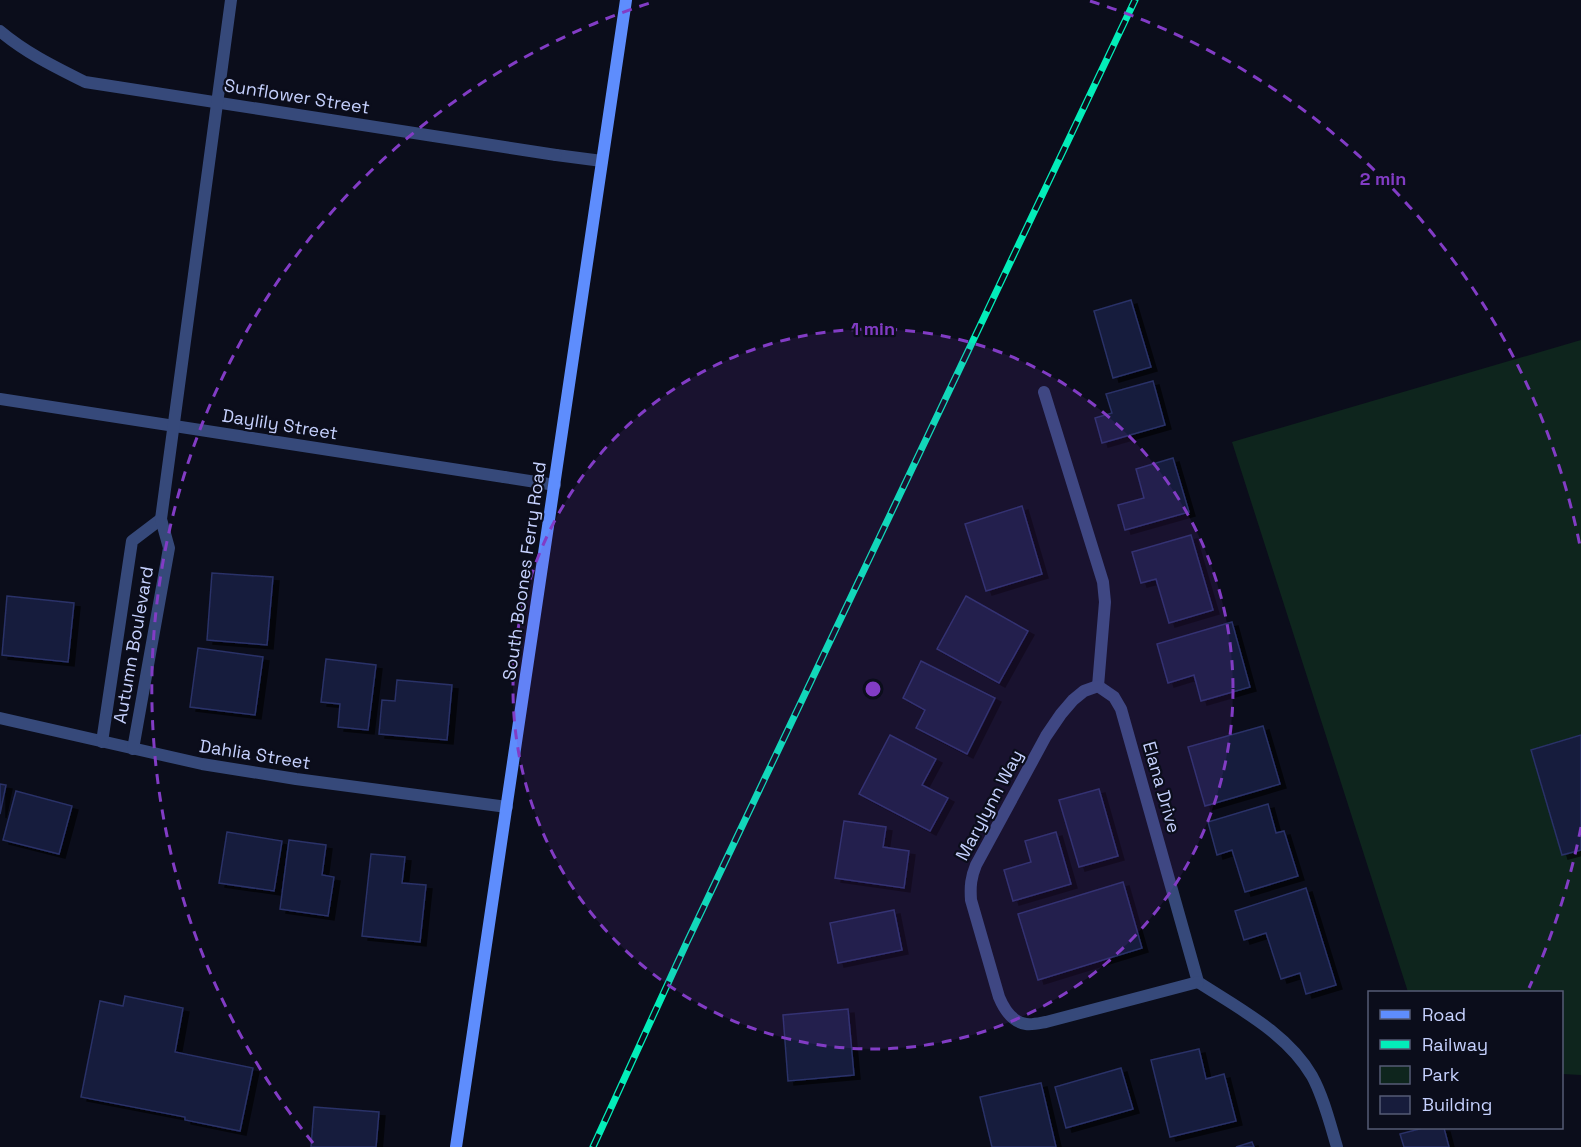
<svg xmlns="http://www.w3.org/2000/svg" width="1581" height="1147" viewBox="0 0 1581 1147" font-family="'Space Grotesk',sans-serif">
	<defs>
		<filter id="shadow"><feDropShadow dx="6" dy="4" stdDeviation="0" flood-color="#0009"/></filter>
	</defs>
	<rect width="100%" height="100%" fill="#0b0d1b"/>
	<path fill="#0e251d" d="M 1581,340 L 1581,1075 L 1562,1074 L 1562,992 L 1408,992 L 1232,442 Z"/>
	<g fill="#171c3c" stroke="#293167" stroke-width="1.5" filter="url(#shadow)">
		<path d="M 1131,300 L 1151,367 L 1113,378 L 1094,311 Z"/>
		<path d="M 1153,381 L 1165,425 L 1102,443 L 1095,418 L 1112,413 L 1106,394 Z"/>
		<path d="M 1173,458 L 1189,512 L 1125,530 L 1118,505 L 1144,498 L 1136,469 Z"/>
		<path d="M 1022,506 L 1042,574 L 986,591 L 965,524 Z"/>
		<path d="M 1191,535 L 1213,610 L 1169,623 L 1156,579 L 1141,583 L 1132,552 Z"/>
		<path d="M 212,573 L 273,577 L 267,645 L 207,640 Z"/>
		<path d="M 7,596 L 74,603 L 68,662 L 2,655 Z"/>
		<path d="M 966,596 L 1028,631 L 999,683 L 937,649 Z"/>
		<path d="M 1232,622 L 1250,687 L 1201,701 L 1194,675 L 1168,683 L 1157,644 Z"/>
		<path d="M 198,648 L 263,657 L 255,715 L 190,707 Z"/>
		<path d="M 326,659 L 376,665 L 368,730 L 338,727 L 340,704 L 321,702 Z"/>
		<path d="M 921,661 L 995,698 L 967,754 L 916,728 L 925,710 L 903,698 Z"/>
		<path d="M 397,680 L 452,685 L 447,740 L 379,734 L 382,700 L 395,701 Z"/>
		<path d="M 1263,726 L 1280,784 L 1205,806 L 1188,747 Z"/>
		<path d="M 890,735 L 936,759 L 922,785 L 948,798 L 930,831 L 859,794 Z"/>
		<path d="M 1581,735 L 1581,850 L 1562,855 L 1531,750 Z"/>
		<path d="M 0,784 L 6,785 L 0,814 Z"/>
		<path d="M 1099,789 L 1118,856 L 1079,867 L 1059,800 Z"/>
		<path d="M 16,791 L 72,806 L 59,854 L 3,840 Z"/>
		<path d="M 1268,804 L 1276,833 L 1284,831 L 1298,876 L 1245,892 L 1232,850 L 1217,855 L 1208,822 Z"/>
		<path d="M 844,821 L 886,827 L 883,847 L 909,851 L 904,888 L 835,878 Z"/>
		<path d="M 227,832 L 282,841 L 274,891 L 219,883 Z"/>
		<path d="M 1056,832 L 1071,884 L 1013,901 L 1004,870 L 1031,862 L 1025,841 Z"/>
		<path d="M 289,840 L 326,845 L 322,875 L 334,877 L 328,916 L 280,909 Z"/>
		<path d="M 371,854 L 405,857 L 402,883 L 426,885 L 420,942 L 362,936 Z"/>
		<path d="M 1123,882 L 1142,948 L 1038,980 L 1018,914 Z"/>
		<path d="M 1306,888 L 1336,985 L 1306,994 L 1300,973 L 1281,979 L 1266,933 L 1244,940 L 1235,911 Z"/>
		<path d="M 894,910 L 902,950 L 838,963 L 830,923 Z"/>
		<path d="M 125,996 L 183,1008 L 175,1052 L 253,1068 L 240,1131 L 185,1120 L 185,1117 L 81,1097 L 100,1001 L 123,1006 Z"/>
		<path d="M 848,1009 L 854,1075 L 788,1081 L 783,1015 Z"/>
		<path d="M 1199,1049 L 1206,1079 L 1224,1074 L 1236,1121 L 1170,1137 L 1151,1060 Z"/>
		<path d="M 1121,1068 L 1133,1109 L 1066,1128 L 1055,1087 Z"/>
		<path d="M 1041,1083 L 1056,1147 L 992,1147 L 980,1097 Z"/>
		<path d="M 314,1107 L 379,1112 L 376,1147 L 311,1147 Z"/>
		<path d="M 1423,1128 L 1444,1128 L 1449,1147 L 1404,1147 L 1400,1134 Z"/>
		<path d="M 1252,1142 L 1254,1147 L 1236,1147 Z"/>
	</g>
	<g fill="none" stroke-linecap="round" stroke-linejoin="round">
		<g stroke="#36497a" stroke-width="12">
			<path d="M 556,155 L 602,161"/>
			<path d="M 504,477 L 555,485"/>
		</g>
		<g stroke="#36497a" stroke-width="12">
			<path d="M 0,31 C 26,53 55,67 85,82 L 556,155"/>
			<path d="M 1044,392 L 1103,582 L 1105,602 L 1098,686 L 1114,697 L 1121,709 L 1198,982 C 1238,1008 1287,1033 1312,1076 C 1324,1098 1330,1124 1337,1147"/>
			<path d="M 0,399 L 504,477"/>
			<path d="M 1098,686 L 1084,691 L 1073,700 L 1061,714 L 1046,736 L 976,865 C 971,877 970,886 971,900 L 999,997 C 1004,1009 1012,1022 1026,1024 C 1032,1025 1040,1023 1046,1022 L 1198,982"/>
			<path d="M 0,718 L 202,764 L 296,779 L 507,807"/>
			<path d="M 102,742 L 132,541 L 161,519"/>
			<path d="M 133,749 L 169,548 L 161,519 L 231,0"/>
		</g>
		<path stroke="#5e8dfd" stroke-width="12" d="M 456,1147 L 626,0"/>
		<defs>
			<path id="rail" d="M 593,1147 L 686,944 L 1135,0"/>
		</defs>
		<use href="#rail" stroke="#03edb9" stroke-width="7"/>
		<use href="#rail" stroke="#0b0d1b" stroke-width="4.5" stroke-dasharray="14" stroke-linecap="butt"/>
	</g>
	<circle cx="873" cy="689" r="360" fill="#823cc5" fill-opacity=".12"/>
	<g fill="none" stroke="#823cc5" stroke-width="3" stroke-dasharray="10 8">
		<circle cx="873" cy="689" r="360"/>
		<path d="M1581 827A721 721 0 0 1 1529 988M313 1143A721 721 0 0 1 656 1M1090 1A721 721 0 0 1 1581 551"/>
	</g>
	<g text-anchor="middle" dominant-baseline="central" stroke-width="4.5" stroke-linejoin="round" paint-order="stroke">
		<g font-size="18" fill="#c6d1fe" stroke="#0b0d1b">
			<text transform="translate(297 96) rotate(9)">Sunflower Street</text>
			<text transform="translate(280 424) rotate(9)">Daylily Street</text>
			<text transform="translate(524 571) rotate(-82)">South Boones Ferry Road</text>
			<text transform="translate(133 645) rotate(-80)">Autumn Boulevard</text>
			<text transform="translate(255 754) rotate(9)">Dahlia Street</text>
			<text transform="translate(1162 787) rotate(74)">Elana Drive</text>
			<text transform="translate(989 805) rotate(-62)">Marylynn Way</text>
		</g>
	</g>
	<circle cx="873" cy="689" r="9" fill="#823cc5" stroke="#0b0d1b" stroke-width="3"/>
	<g font-size="18" text-anchor="middle" font-weight="bold" fill="#823cc5" stroke="#0b0d1b" stroke-width="4.5" stroke-linejoin="round" paint-order="stroke">
		<text x="1383" y="185">2 min</text>
		<text x="873" y="335">1 min</text>
	</g>
	<rect x="1368" y="991" width="195" height="138" fill="#0b0d1b" stroke="#565b76" stroke-width="1.5"/>
	<rect x="1380" y="1010" width="30" height="9" fill="#5e8dfd" stroke="#565b76" stroke-width="1.5"/>
	<text x="1422" y="1021" font-size="18" fill="#c6d1fe">Road</text>
	<rect x="1380" y="1040" width="30" height="9" fill="#03edb9" stroke="#565b76" stroke-width="1.5"/>
	<text x="1422" y="1051" font-size="18" fill="#c6d1fe">Railway</text>
	<rect x="1380" y="1066" width="30" height="18" fill="#0e251d" stroke="#565b76" stroke-width="1.5"/>
	<text x="1422" y="1081" font-size="18" fill="#c6d1fe">Park</text>
	<rect x="1380" y="1096" width="30" height="18" fill="#171c3c" stroke="#565b76" stroke-width="1.5"/>
	<text x="1422" y="1111" font-size="18" fill="#c6d1fe">Building</text>
</svg>
